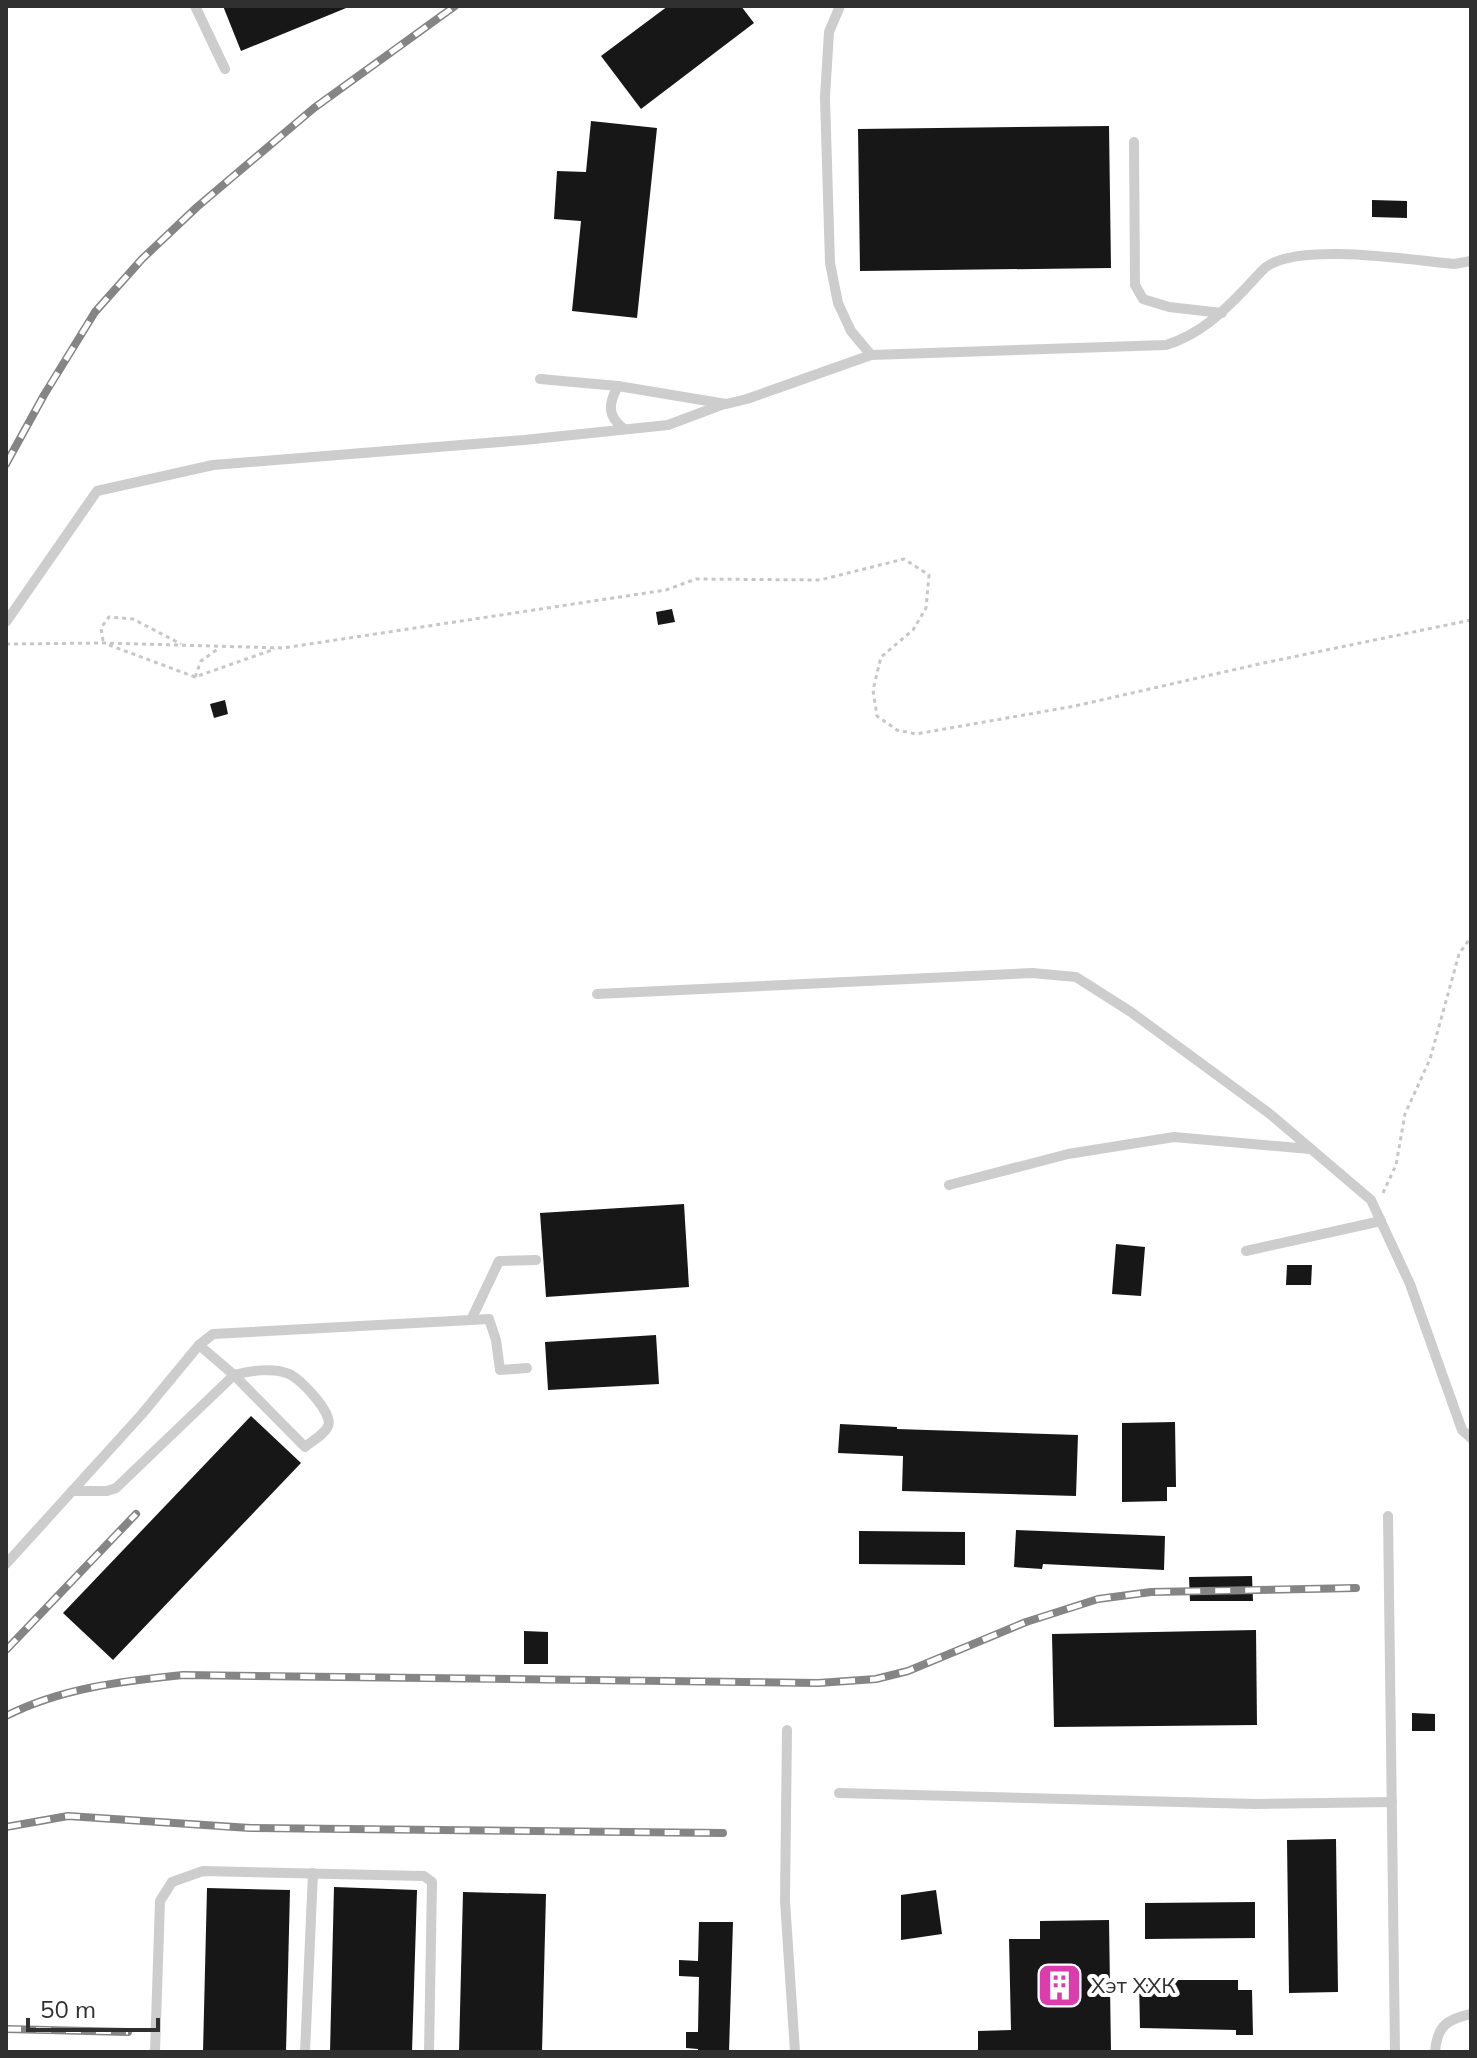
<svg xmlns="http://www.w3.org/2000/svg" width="1477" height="2058" viewBox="0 0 1477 2058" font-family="Mulish,sans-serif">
	<rect width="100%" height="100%" fill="#fff"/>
	<g fill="#171717">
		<path d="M 223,6 L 351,6 L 241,51 Z"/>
		<path d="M 668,6 L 741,6 L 754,23 L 641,109 L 601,56 Z"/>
		<path d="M 591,121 L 657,128 L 637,318 L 572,311 L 581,221 L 554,219 L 557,171 L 586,172 Z"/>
		<path d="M 1109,126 L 1111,268 L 860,271 L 858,129 Z"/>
		<path d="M 1372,200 L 1407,201 L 1407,218 L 1372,217 Z"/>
		<path d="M 672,609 L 675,622 L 658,625 L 656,612 Z"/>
		<path d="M 225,700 L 228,714 L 214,718 L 210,704 Z"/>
		<path d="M 684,1204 L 689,1287 L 546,1297 L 540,1213 Z"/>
		<path d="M 1116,1244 L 1145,1247 L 1141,1296 L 1112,1294 Z"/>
		<path d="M 1287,1265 L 1312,1265 L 1311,1285 L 1286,1285 Z"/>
		<path d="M 656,1335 L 659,1384 L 548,1390 L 545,1342 Z"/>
		<path d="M 251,1416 L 301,1463 L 113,1660 L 63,1613 Z"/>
		<path d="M 1175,1422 L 1176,1487 L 1167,1487 L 1167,1501 L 1122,1502 L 1122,1423 Z"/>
		<path d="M 840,1424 L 897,1427 L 897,1429 L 1078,1435 L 1076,1496 L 902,1491 L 903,1456 L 838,1453 Z"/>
		<path d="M 1016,1530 L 1165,1536 L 1164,1570 L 1043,1564 L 1042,1569 L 1014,1567 Z"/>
		<path d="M 859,1531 L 965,1532 L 965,1565 L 859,1564 Z"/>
		<path d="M 1252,1576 L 1253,1601 L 1190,1601 L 1189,1577 Z"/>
		<path d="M 1256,1630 L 1257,1725 L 1054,1727 L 1052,1634 Z"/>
		<path d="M 524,1631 L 548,1632 L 548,1664 L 524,1664 Z"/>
		<path d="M 1412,1713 L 1435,1714 L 1435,1731 L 1412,1731 Z"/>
		<path d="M 1336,1839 L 1338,1992 L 1289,1993 L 1287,1840 Z"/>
		<path d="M 334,1887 L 417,1890 L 412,2052 L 330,2052 Z"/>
		<path d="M 207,1888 L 290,1890 L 286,2052 L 203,2052 Z"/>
		<path d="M 936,1890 L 942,1934 L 901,1940 L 901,1895 Z"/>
		<path d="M 463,1892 L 546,1894 L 542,2052 L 459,2052 Z"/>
		<path d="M 1255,1902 L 1255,1938 L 1145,1939 L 1145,1903 Z"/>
		<path d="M 1109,1920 L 1111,2052 L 978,2052 L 978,2031 L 1011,2030 L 1009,1939 L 1040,1939 L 1040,1921 Z"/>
		<path d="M 699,1922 L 733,1922 L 729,2052 L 698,2052 L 698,2049 L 686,2048 L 686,2032 L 698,2032 L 699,1977 L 679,1976 L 679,1960 L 698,1961 Z"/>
		<path d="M 1139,1980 L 1238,1980 L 1238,1990 L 1252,1990 L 1253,2035 L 1236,2035 L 1236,2030 L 1140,2028 Z"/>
	</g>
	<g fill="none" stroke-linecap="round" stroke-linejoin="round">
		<g stroke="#c7c7c7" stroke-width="3" stroke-dasharray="4 4" stroke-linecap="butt">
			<path d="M 103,641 L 101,628 L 109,617 L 133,619 L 181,644"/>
			<path d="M 6,644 L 104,643 L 283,648 L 666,590 L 696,579 L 820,580 L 904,559 L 929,575 L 926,608 L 913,630 L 881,657 L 873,690 L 877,716 L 897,730 L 916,734 L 1075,706 L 1259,664 L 1471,620"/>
			<path d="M 109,645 L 195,677 L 275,649"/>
			<path d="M 195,677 L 201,661 L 219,648"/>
			<path d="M 1383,1193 L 1396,1165 L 1405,1114 L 1430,1059 L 1459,954 L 1471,937"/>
		</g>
		<g stroke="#cdcdcd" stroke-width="10">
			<path d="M 195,6 L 225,69"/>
			<path d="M 840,6 L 829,32 L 825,97 L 830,263 L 838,303 L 851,331 L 871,355"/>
			<path d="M 1134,142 L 1135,285 L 1143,299 L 1169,307 L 1222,313"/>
			<path d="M 540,379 L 618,386 L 726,404 L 747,399 L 871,355 L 1166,345 C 1199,335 1222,313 1245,289 C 1252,282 1259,273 1266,267 C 1300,242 1410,260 1454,264 L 1471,261"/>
			<path d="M 618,386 C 608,404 607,416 624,429"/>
			<path d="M 6,622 L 97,491 L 213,465 L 524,440 L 668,425 L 724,404"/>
			<path d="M 597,994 L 1032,973 L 1076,977 L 1131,1012 L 1270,1114 L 1371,1200 L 1410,1284 L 1462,1430 L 1471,1438"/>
			<path d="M 949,1185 L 1068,1154 L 1174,1137 L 1310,1149"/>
			<path d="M 1246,1251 L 1381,1221"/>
			<path d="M 471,1320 L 489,1319 L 496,1340 L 500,1370 L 527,1368"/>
			<path d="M 72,1491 L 107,1491 L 116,1488 L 234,1375 C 249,1371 274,1367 289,1374 C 300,1378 334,1414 328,1426 C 325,1434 312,1441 305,1447 L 234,1375 L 199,1345"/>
			<path d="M 1388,1516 L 1395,2052"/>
			<path d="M 6,1564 L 142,1414 L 199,1345 L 213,1334 L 471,1320 L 499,1261 L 536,1260"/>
			<path d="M 787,1730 L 785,1901 L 795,2052"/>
			<path d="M 839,1793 L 1255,1804 L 1392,1802"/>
			<path d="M 155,2052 L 160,1901 L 172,1882 L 203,1871 L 424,1876 L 432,1882 L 429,2052"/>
			<path d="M 305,2052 L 313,1873"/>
			<path d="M 1435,2052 C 1437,2026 1447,2019 1471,2014"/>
		</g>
		<defs>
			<g id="rail">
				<path d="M 6,464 L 44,395 L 95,312 L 142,259 L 197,207 L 314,108 L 455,6"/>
				<path d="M 6,1650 L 136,1514"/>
				<path d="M 6,1716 C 61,1688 123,1681 183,1675 L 818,1683 L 876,1679 L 908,1671 L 1026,1622 L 1098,1599 L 1151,1592 L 1356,1588"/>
				<path d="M 6,1827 L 68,1816 L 250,1828 L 723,1833"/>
				<path d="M 6,2029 L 128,2032"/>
			</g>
		</defs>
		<use href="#rail" stroke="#858585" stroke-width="8"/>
		<use href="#rail" stroke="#fff" stroke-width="5" stroke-dasharray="15" stroke-linecap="butt"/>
	</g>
	<defs>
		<symbol id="building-square" viewBox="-11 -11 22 22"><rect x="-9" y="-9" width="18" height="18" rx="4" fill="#db3eac" stroke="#fff"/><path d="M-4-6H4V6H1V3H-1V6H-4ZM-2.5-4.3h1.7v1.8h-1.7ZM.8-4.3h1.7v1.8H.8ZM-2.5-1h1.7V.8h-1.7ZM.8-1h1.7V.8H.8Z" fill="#fff"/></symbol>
	</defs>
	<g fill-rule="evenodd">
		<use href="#building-square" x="1034" y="1960" width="51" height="51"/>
	</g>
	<g text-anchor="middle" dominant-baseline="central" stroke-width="8" stroke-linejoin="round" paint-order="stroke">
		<g font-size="22" fill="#303030" stroke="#fff" text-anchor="start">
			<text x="1091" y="1985">Хэт ХХК</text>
		</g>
	</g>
	<rect width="1477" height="2058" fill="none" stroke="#303030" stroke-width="16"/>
	<path d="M28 2018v12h130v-12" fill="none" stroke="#303030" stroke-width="4"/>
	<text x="40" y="2018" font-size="24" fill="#303030" stroke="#ffffff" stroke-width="6" paint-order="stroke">50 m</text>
</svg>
